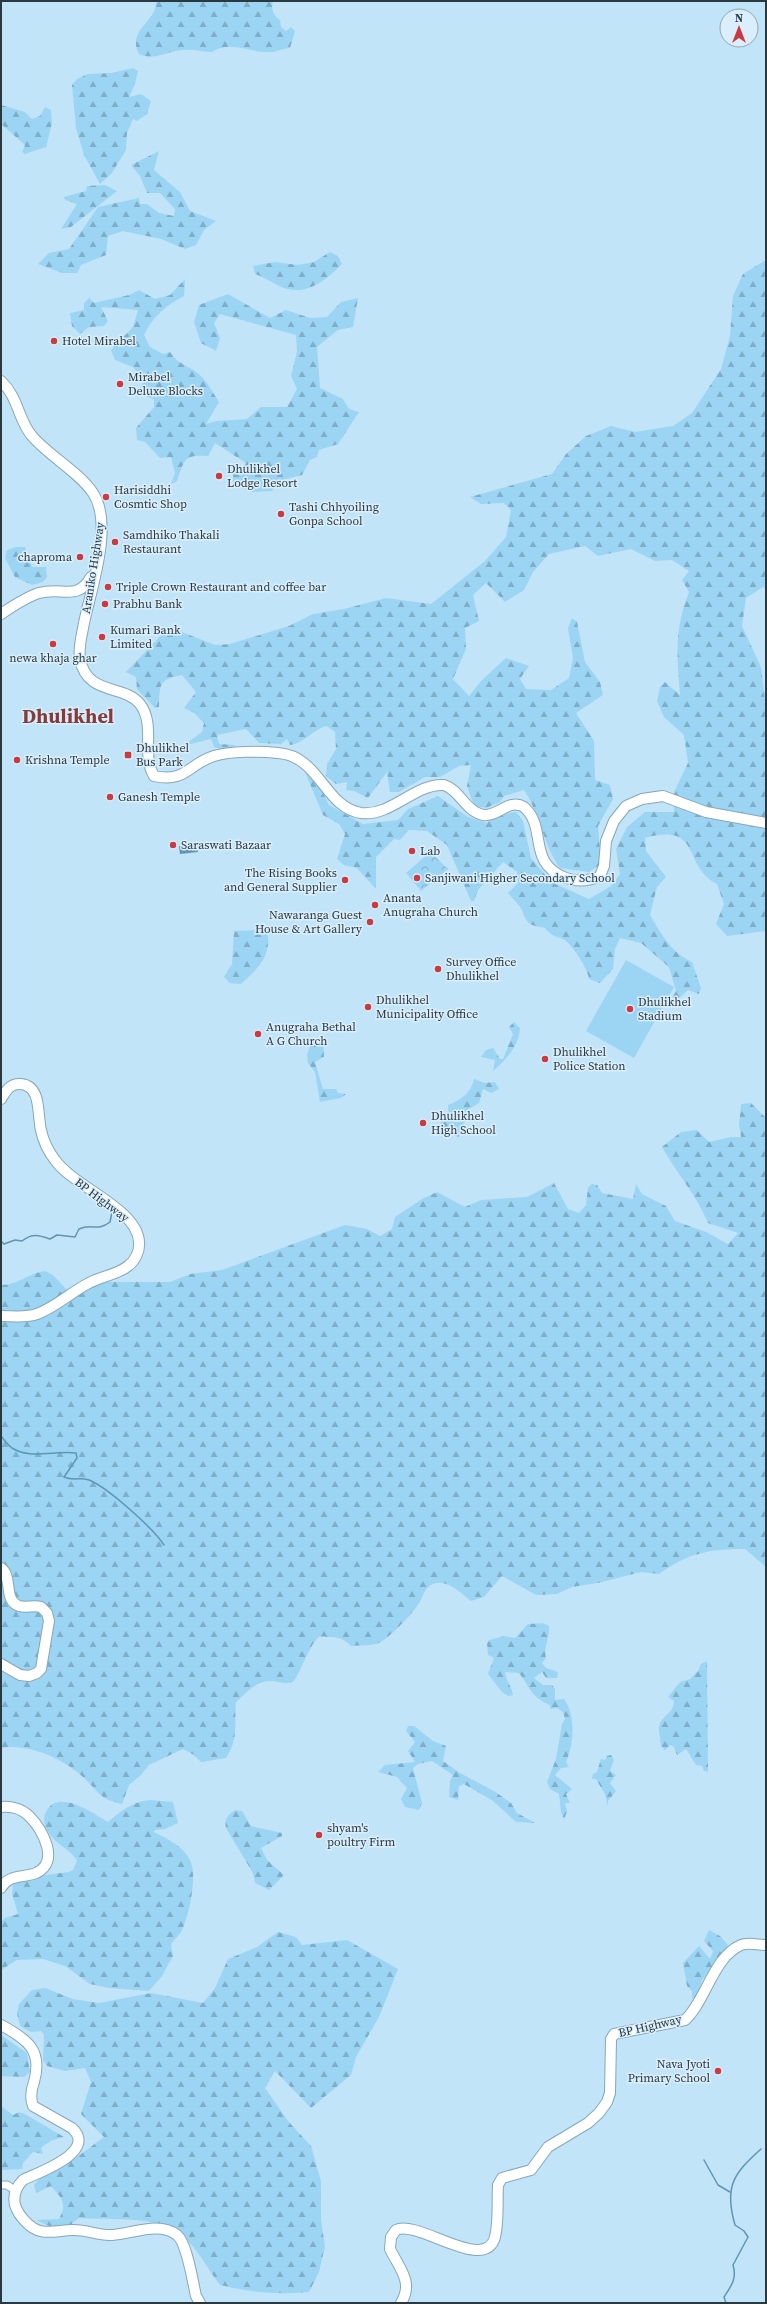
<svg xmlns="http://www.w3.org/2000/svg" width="767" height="2304" viewBox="0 0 767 2304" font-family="'Source Serif 4',serif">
	<defs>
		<pattern id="forest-firs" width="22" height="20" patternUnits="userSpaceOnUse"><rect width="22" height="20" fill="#9cd5f4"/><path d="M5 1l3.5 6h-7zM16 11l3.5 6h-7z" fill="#7faec7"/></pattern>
		<pattern id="park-crowns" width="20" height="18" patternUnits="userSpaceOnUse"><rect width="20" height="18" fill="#9cd5f4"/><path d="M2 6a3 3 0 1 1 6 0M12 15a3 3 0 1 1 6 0" fill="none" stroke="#7faec7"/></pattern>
	</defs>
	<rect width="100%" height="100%" fill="#c1e4f8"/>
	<g fill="url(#forest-firs)">
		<path d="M 156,1 L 273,1 C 271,8 273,16 280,20 L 281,27 L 286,31 L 291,27 L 295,31 L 290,48 C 283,48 275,53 268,52 C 249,52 229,40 212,52 C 202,52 193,49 183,50 C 168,51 155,61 139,54 C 126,30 158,21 156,1 Z"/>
		<path d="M 133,68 L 138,71 L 135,84 L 129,97 L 141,94 L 151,101 L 147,114 L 137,121 L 133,119 L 127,133 L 126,150 L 112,173 L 100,184 L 84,155 L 76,128 L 72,85 L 77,79 L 88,74 L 111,73 Z"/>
		<path d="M 1,105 L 25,112 L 32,119 L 40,116 L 45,107 L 51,110 L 52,123 L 46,147 L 25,154 L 22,152 L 25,145 L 1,124 Z"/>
		<path d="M 159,151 L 154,170 L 180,192 L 190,211 L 216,221 L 204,230 L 196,245 L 185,249 L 161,239 L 123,231 L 108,236 L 106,255 L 81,265 L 77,273 L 62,273 L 38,264 L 49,253 L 69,249 L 98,207 L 139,198 L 140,204 L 147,204 L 159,213 L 174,216 L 175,209 L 160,193 L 147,193 L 140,176 L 131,165 Z"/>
		<path d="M 105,185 L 117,191 L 71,227 L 61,229 L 77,204 L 65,200 L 64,197 L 86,191 L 87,186 Z"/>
		<path d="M 330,252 L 338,256 L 342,264 C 327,279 308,296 284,288 C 274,284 266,278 255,274 L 253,266 L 275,262 L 298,265 L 314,262 Z"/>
		<path d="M 764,261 L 766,262 L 766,589 L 763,587 L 746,598 L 742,626 L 761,667 L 766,708 L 766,931 L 727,936 L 716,924 L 724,904 L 717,884 C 682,867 703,822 645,838 L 646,851 L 666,877 L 657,887 L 650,915 C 662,935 671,952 692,962 L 701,988 L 699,994 L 688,990 L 679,998 L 672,998 L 676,991 L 669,967 L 641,943 L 620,938 L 615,949 L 613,969 L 600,983 L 589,979 C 588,969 574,948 566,941 C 557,935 554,939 545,928 C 527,924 529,926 522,910 C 519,904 512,898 508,893 L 518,883 L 517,872 L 503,862 L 478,890 L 474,901 L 471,901 L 447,845 L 427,831 L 409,830 L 400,840 L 394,839 L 376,857 L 376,889 L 357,868 L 344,865 L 337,859 L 345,834 L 339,824 L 323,815 L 302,765 L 317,780 L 329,805 L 363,824 L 398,820 L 408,809 L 438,796 L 468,817 L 487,823 L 497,815 L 516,812 L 523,821 L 531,858 L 551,882 L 589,899 L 611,886 L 620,874 L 616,849 L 627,827 L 645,812 L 674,812 L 674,792 L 688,763 L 684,735 L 664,717 L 657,701 L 660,687 L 665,682 L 680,695 C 677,655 674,630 689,592 L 682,580 L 689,571 L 672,560 L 655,561 L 631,549 L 598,556 L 585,546 L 549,554 L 533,572 L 524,590 L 505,602 L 486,583 L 473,595 L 479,621 L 465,628 L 466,649 L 453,679 L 469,696 L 482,680 L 506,658 L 529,666 L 520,679 L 526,689 L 551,690 L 569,678 L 573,658 L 568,628 L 572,618 L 577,622 L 585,662 L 600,682 L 603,695 L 576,713 L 594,741 L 595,780 L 610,785 L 613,799 L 598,826 L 601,864 L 589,872 L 560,868 C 543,844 540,814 524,790 L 504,796 L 500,802 L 486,808 L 474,806 L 467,786 L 471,765 L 459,766 L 440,777 L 425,777 L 399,792 L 390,792 L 387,772 L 368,798 L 354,791 L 346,790 L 347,782 L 336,784 L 326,776 L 327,764 L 336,749 L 335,732 L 327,726 C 313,729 305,743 290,745 L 287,739 L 281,744 L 259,743 L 246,729 L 217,735 L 219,744 L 236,745 L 226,750 L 214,747 L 211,739 L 183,746 L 202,732 L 204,723 L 194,713 L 184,708 L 196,692 L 182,675 C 158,680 160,684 159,707 L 155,708 L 137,689 L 136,677 L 126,672 L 169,627 L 215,645 L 230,644 L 289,626 L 313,614 L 344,609 L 386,598 L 431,604 L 485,561 L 506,537 L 511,510 L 504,503 L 481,504 L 470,497 L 552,474 L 566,454 L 586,436 L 611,426 L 635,432 L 673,426 L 692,413 L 721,369 L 730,336 L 733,296 L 743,274 Z"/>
		<path d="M 185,279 L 184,296 C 168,304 152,317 144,335 L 150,347 L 163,354 L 170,352 C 177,364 190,366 200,375 C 208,383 213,393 219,402 L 206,424 L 216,421 L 247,419 L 261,407 L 287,407 L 297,389 L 291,376 L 297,352 L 296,335 L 220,314 L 214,323 L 220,338 L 216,351 L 201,343 L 194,322 L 199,305 L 228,294 L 270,318 L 286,310 L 310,318 L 327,317 L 341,302 L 358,298 L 353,327 L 338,330 L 317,347 L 320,388 L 343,399 L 349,409 L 359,412 L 338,444 L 319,450 L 317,457 L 310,460 L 302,475 L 282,480 L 272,491 L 251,492 L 233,483 L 233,473 L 240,474 L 246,463 L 215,443 L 208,456 C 184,454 184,460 177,481 L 171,484 L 175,473 L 171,457 L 160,458 L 145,442 L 137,440 L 136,428 L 154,407 L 154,399 L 137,393 L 144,381 L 133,367 L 115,360 L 111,350 L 133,327 L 138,310 L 101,307 L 108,321 L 104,326 L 89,327 L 80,334 L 72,326 L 70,313 L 84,310 L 84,303 L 89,298 L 94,303 L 129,295 L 139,290 L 155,299 L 170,295 Z"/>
		<path d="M 16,547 L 25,547 L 32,567 L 46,567 L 47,577 L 43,582 L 32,585 L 15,577 L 5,558 L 7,550 Z"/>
		<path d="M 260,930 L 268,936 C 270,959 256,970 241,984 L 230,983 L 224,977 L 232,964 L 234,931 Z"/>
		<path d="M 514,1022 L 520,1028 C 519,1046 506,1060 493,1071 L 495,1060 L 481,1057 L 486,1050 L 493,1048 L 500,1059 L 503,1059 L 513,1034 L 509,1027 Z"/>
		<path d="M 323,1040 L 324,1057 L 315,1062 L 323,1089 L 336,1089 L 338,1093 L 346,1094 L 341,1098 L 320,1102 L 315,1072 L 308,1063 L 307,1055 L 311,1043 Z"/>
		<path d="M 474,1079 L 485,1083 L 495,1082 L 499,1089 L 491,1093 L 483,1089 L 479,1103 L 467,1110 L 469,1116 L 460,1129 L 459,1137 L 444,1131 L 440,1126 L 441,1121 L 449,1120 L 448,1105 C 461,1100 471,1093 474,1079 Z"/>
		<path d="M 751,1103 L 766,1118 L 766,1567 L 745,1549 C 709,1549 688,1553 659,1574 L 641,1572 L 598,1583 L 572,1587 L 557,1594 L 536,1595 L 502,1576 L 484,1597 L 471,1601 C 462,1594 447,1578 433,1584 C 423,1588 423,1599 417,1606 C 411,1615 386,1642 376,1644 C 369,1646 359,1645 351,1646 C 344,1639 339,1637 329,1637 C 326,1637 322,1636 319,1637 C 312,1640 300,1673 294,1681 C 285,1686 279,1681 269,1681 C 255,1682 246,1693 236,1702 C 234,1724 239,1739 226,1758 L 201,1762 L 194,1755 L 183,1749 L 149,1765 L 140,1776 L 129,1785 L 122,1804 C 99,1799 99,1792 83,1777 C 63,1759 29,1743 1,1748 L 1,1318 L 27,1319 L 100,1282 L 170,1282 L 190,1274 L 222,1270 L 345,1225 L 367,1229 L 380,1236 L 392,1229 L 395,1217 L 422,1199 L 437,1192 L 465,1207 L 481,1200 L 527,1197 L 554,1183 L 568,1209 L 579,1213 L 586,1205 L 588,1187 L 592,1184 L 597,1185 L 602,1193 L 633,1199 L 636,1184 L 642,1194 L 666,1206 L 675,1221 L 706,1232 L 728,1244 L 738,1233 L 708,1223 C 696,1194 677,1174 662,1147 L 681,1132 L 697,1130 L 709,1142 L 731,1137 L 741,1137 L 739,1125 L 741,1104 Z"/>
		<path d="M 45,1271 L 53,1275 L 69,1292 L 36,1311 L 1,1314 L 1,1285 C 18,1285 29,1273 45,1271 Z"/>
		<path d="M 543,1623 L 549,1626 C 550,1638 543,1647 546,1658 L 542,1663 L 546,1668 L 558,1672 L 557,1678 L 546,1678 L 542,1672 L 534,1678 L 543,1685 L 552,1685 L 555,1689 L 555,1700 L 564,1699 C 576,1715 574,1744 566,1762 L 569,1767 L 561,1768 L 555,1775 L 572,1789 L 566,1794 L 570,1803 L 565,1803 L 567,1811 L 564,1820 L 561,1812 L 559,1794 L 550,1789 L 547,1782 L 556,1759 L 562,1724 L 565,1719 L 563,1712 L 557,1708 L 550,1709 L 550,1705 C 529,1696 531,1688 519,1673 L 505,1672 C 506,1681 512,1687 513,1695 L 508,1696 L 502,1692 L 488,1674 L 494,1658 L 488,1655 L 487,1643 L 489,1640 L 504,1636 L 515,1638 L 528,1624 Z"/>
		<path d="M 707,1661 L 708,1772 L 704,1771 L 702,1766 L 696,1765 L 686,1749 L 677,1755 L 674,1747 L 671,1745 L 665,1750 L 661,1746 C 661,1739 657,1729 660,1723 C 665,1714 674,1712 674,1701 L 668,1697 L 680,1682 L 690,1679 L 698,1671 L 701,1664 Z"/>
		<path d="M 408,1726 L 414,1726 L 433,1741 L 446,1746 L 443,1761 L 460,1773 L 494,1791 L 511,1803 L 517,1813 L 535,1823 L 516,1822 L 493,1801 L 464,1784 L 459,1786 L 458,1800 L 449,1797 L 450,1781 L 453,1775 L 432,1761 L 418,1764 L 413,1768 L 422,1803 L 419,1810 L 405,1807 L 401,1799 L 407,1788 L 397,1777 L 378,1772 L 385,1765 L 415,1762 L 408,1751 L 415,1742 L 406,1731 Z"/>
		<path d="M 611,1755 L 614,1760 L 610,1771 L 616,1775 L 610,1783 L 616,1791 L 608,1801 L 608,1807 L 605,1794 L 596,1779 L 592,1779 L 593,1774 L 597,1772 L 601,1759 L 605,1760 L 607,1756 Z"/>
		<path d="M 150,1800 L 173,1802 L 178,1823 L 165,1829 L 155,1830 L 154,1832 C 168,1839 183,1846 190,1860 C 198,1874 189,1918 181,1932 C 178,1936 174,1940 171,1944 L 173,1956 L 162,1976 L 149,1991 L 109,1988 L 90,1984 L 65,1966 L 43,1959 L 17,1960 L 1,1970 L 1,1922 L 5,1918 L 18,1914 L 12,1894 L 13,1885 L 30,1877 L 69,1872 L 73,1870 L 77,1861 C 72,1850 56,1845 49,1833 C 44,1825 42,1818 47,1810 C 60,1789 94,1814 108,1822 C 122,1810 132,1802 150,1800 Z"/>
		<path d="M 235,1810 L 242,1811 L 251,1826 L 282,1833 L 282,1836 L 261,1848 L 267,1860 L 284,1875 L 269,1890 L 255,1883 L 253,1873 L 226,1828 C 224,1819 228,1815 235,1810 Z"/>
		<path d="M 709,1930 L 720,1936 L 728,1945 L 720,1959 L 702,1980 L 697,1996 L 692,1999 L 692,1991 L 687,1986 L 683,1963 L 699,1946 L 710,1959 L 713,1951 L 704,1941 Z"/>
		<path d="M 278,1932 L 296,1937 L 302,1945 L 347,1940 L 398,1969 L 379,2017 L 356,2057 L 351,2075 L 311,2108 L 275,2071 L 265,2088 L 288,2121 L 311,2146 L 321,2181 L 321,2220 L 325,2246 L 319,2272 L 309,2292 C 278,2295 250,2292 220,2285 C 209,2271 200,2253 187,2240 C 161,2213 113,2221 79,2218 L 65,2229 L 51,2227 L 36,2220 L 59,2219 C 68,2203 61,2198 51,2186 L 36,2193 L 34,2185 L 42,2176 L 73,2160 L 104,2137 L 81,2114 L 91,2082 L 85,2068 L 65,2071 L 47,2066 L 43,2060 L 44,2035 L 41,2031 L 31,2032 L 20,2026 L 17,2013 L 19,2004 L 32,1990 L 45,1988 L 73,1999 L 99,2003 L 151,1993 L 203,2003 L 215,1988 L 228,1959 L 257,1947 Z"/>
		<path d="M 1,2035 L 27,2053 L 30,2072 L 24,2077 L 1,2076 Z"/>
		<path d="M 1,2106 L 13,2115 L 19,2112 L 25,2114 L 64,2137 L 50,2141 L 41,2148 L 43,2154 L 33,2152 L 23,2163 L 22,2169 L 1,2170 Z"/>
	</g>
	<path fill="url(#park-crowns)" d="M 430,852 L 448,869 L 421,891 L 406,873 Z"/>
	<path fill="#9cd5f4" d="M 626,960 L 674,987 L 634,1058 L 586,1031 Z"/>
	<path fill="#5f96b3" d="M 197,845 L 198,852 L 180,854 L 179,846 Z"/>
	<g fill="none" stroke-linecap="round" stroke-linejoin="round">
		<g stroke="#5f96b3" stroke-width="1.5">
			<path d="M 1,1241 L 4,1244 L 15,1240 L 22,1241 C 32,1233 39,1235 50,1239 L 57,1235 L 75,1237 L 79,1229 C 92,1223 97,1232 110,1222 L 112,1212"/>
			<path d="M 1,1436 C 4,1440 8,1445 12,1448 C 31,1460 55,1450 76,1453 L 77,1458 L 64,1477 C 72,1481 81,1477 89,1480 C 107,1487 153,1528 164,1545"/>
			<path d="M 704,2160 L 718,2185 L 730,2192"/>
			<path d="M 726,2303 L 724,2297 C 732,2285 737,2278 733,2265 L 748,2237 L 744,2231 L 735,2225 C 724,2187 733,2174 761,2149"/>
		</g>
		<defs>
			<path id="tertiary" d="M 1,2185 L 7,2185 L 16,2191"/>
			<g id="trunk">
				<path d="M 1,381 C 19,398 18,420 32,436 C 49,456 79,472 93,493 C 114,525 91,589 84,623 C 82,635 78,647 80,659 C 87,696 124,684 140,704 C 156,725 141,755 154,776 C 186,783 188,764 214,756 C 230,751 261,751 278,753 C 320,756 324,807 361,813 C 391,817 415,783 444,785 C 460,790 465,811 483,815 C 498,817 509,798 524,807 C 548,828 526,863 566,878 C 577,882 589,881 600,876 L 604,866 L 606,841 L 614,821 L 626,806 L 642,799 L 663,796 L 706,812 L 766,823"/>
				<path d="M 1,614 C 13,606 26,597 39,593 C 62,586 77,602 91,577"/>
				<path d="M 1,1099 C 6,1091 10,1083 21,1084 C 42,1086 37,1115 41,1130 C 43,1140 48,1151 55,1160 C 74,1187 138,1209 139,1242 C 140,1251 135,1261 128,1266 C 117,1275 101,1276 89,1283 C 71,1292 56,1307 37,1314 C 26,1318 13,1316 1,1316"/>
				<path d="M 1,1568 C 13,1576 3,1601 19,1606 C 26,1608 34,1605 41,1607 L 47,1613 L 49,1621 L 41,1669 L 37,1673 L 29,1676 L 20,1675 L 1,1664"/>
				<path d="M 1,1807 C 11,1806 22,1809 29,1816 C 42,1829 61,1862 36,1873 C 23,1878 9,1874 1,1888"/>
				<path d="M 1,2025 C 27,2039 43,2050 34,2082 C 31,2090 30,2098 33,2106 L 72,2128 C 98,2152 39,2172 23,2180 C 16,2187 13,2196 15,2205 C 17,2211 21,2217 25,2221 C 39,2237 53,2231 72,2230 C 86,2229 98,2236 112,2235 C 132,2234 159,2221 177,2235 C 187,2243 193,2283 196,2296 L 200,2303"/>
				<path d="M 401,2303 C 414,2282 399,2268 390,2249 L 391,2237 L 396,2230 C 418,2219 485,2274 495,2237 C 499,2221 497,2201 498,2185 L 502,2178 L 531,2170 L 548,2147 L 588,2123 L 599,2113 L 607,2102 L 610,2093 L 611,2039 L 614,2034 L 685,2020 C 706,2001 713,1957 741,1945 C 748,1942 758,1945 766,1945"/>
			</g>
		</defs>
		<use href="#tertiary" stroke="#85a7ba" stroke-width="9"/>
		<use href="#trunk" stroke="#85a7ba" stroke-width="12"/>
		<use href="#tertiary" stroke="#fff" stroke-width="7"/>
		<use href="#trunk" stroke="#fff" stroke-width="10"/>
	</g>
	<g fill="#c93a41" stroke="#daeffb" stroke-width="1.5">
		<circle cx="54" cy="341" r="4"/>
		<circle cx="120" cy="384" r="4"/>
		<circle cx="219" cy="476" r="4"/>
		<circle cx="106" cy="497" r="4"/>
		<circle cx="281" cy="514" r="4"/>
		<circle cx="115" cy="542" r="4"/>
		<circle cx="80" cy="557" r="4"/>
		<circle cx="108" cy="587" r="4"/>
		<circle cx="105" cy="604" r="4"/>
		<circle cx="102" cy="637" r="4"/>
		<circle cx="53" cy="644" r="4"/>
		<rect x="124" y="751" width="8" height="8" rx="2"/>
		<circle cx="17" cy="760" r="4"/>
		<circle cx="110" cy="797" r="4"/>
		<circle cx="173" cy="845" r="4"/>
		<circle cx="412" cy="851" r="4"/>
		<circle cx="417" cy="878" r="4"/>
		<circle cx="345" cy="880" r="4"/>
		<circle cx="375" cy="905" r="4"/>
		<circle cx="370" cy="922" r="4"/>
		<circle cx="438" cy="969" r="4"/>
		<circle cx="368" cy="1007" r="4"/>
		<circle cx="630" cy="1009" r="4"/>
		<circle cx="258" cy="1034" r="4"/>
		<circle cx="545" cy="1059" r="4"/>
		<circle cx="423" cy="1123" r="4"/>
		<circle cx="319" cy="1835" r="4"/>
		<circle cx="718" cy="2071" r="4"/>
	</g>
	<g text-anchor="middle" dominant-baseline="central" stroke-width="3" stroke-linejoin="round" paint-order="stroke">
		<g font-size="12" fill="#2a3840" stroke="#daeffb" text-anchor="start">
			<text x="62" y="341">Hotel Mirabel</text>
			<text x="128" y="377">Mirabel<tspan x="128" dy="14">Deluxe Blocks</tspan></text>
			<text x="227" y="469">Dhulikhel<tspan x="227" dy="14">Lodge Resort</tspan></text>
			<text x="114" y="490">Harisiddhi<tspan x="114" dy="14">Cosmtic Shop</tspan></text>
			<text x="289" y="507">Tashi Chhyoiling<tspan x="289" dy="14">Gonpa School</tspan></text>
			<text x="123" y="535">Samdhiko Thakali<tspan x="123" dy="14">Restaurant</tspan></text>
			<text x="72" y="557" text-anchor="end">chaproma</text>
			<text x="116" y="587">Triple Crown Restaurant and coffee bar</text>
			<text x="113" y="604">Prabhu Bank</text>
			<text x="110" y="630">Kumari Bank<tspan x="110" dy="14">Limited</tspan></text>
			<text x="53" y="658" text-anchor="middle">newa khaja ghar</text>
			<text x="136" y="748">Dhulikhel<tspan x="136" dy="14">Bus Park</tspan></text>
			<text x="25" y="760">Krishna Temple</text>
			<text x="118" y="797">Ganesh Temple</text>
			<text x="181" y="845">Saraswati Bazaar</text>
			<text x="420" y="851">Lab</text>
			<text x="337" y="873" text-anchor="end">The Rising Books<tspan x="337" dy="14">and General Supplier</tspan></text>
			<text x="425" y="878">Sanjiwani Higher Secondary School</text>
			<text x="383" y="898">Ananta<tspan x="383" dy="14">Anugraha Church</tspan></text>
			<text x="362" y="915" text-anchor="end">Nawaranga Guest<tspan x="362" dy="14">House &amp; Art Gallery</tspan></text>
			<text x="446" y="962">Survey Office<tspan x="446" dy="14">Dhulikhel</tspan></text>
			<text x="376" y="1000">Dhulikhel<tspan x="376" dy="14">Municipality Office</tspan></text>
			<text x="638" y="1002">Dhulikhel<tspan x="638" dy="14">Stadium</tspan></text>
			<text x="266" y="1027">Anugraha Bethal<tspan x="266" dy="14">A G Church</tspan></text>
			<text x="553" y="1052">Dhulikhel<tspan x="553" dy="14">Police Station</tspan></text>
			<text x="431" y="1116">Dhulikhel<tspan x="431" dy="14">High School</tspan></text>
			<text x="327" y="1828">shyam's<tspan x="327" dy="14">poultry Firm</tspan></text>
			<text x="710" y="2064" text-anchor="end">Nava Jyoti<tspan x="710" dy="14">Primary School</tspan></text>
		</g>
		<g font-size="12" fill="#2a3840" stroke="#daeffb">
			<text transform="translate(93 568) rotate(-81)">Araniko Highway</text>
			<text transform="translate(102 1200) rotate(37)">BP Highway</text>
			<text transform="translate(650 2026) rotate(-13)">BP Highway</text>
		</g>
		<g font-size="20" font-weight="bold" fill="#843b3a" stroke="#daeffb">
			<text x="68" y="716">Dhulikhel</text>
		</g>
	</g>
	<rect width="767" height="2304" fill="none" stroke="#2a3840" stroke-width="4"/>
	<g transform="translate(739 28)"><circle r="19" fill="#daeffb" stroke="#94a6b0"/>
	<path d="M0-3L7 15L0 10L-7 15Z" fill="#c93a41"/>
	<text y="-6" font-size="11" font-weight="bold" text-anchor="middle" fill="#2a3840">N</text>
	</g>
</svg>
